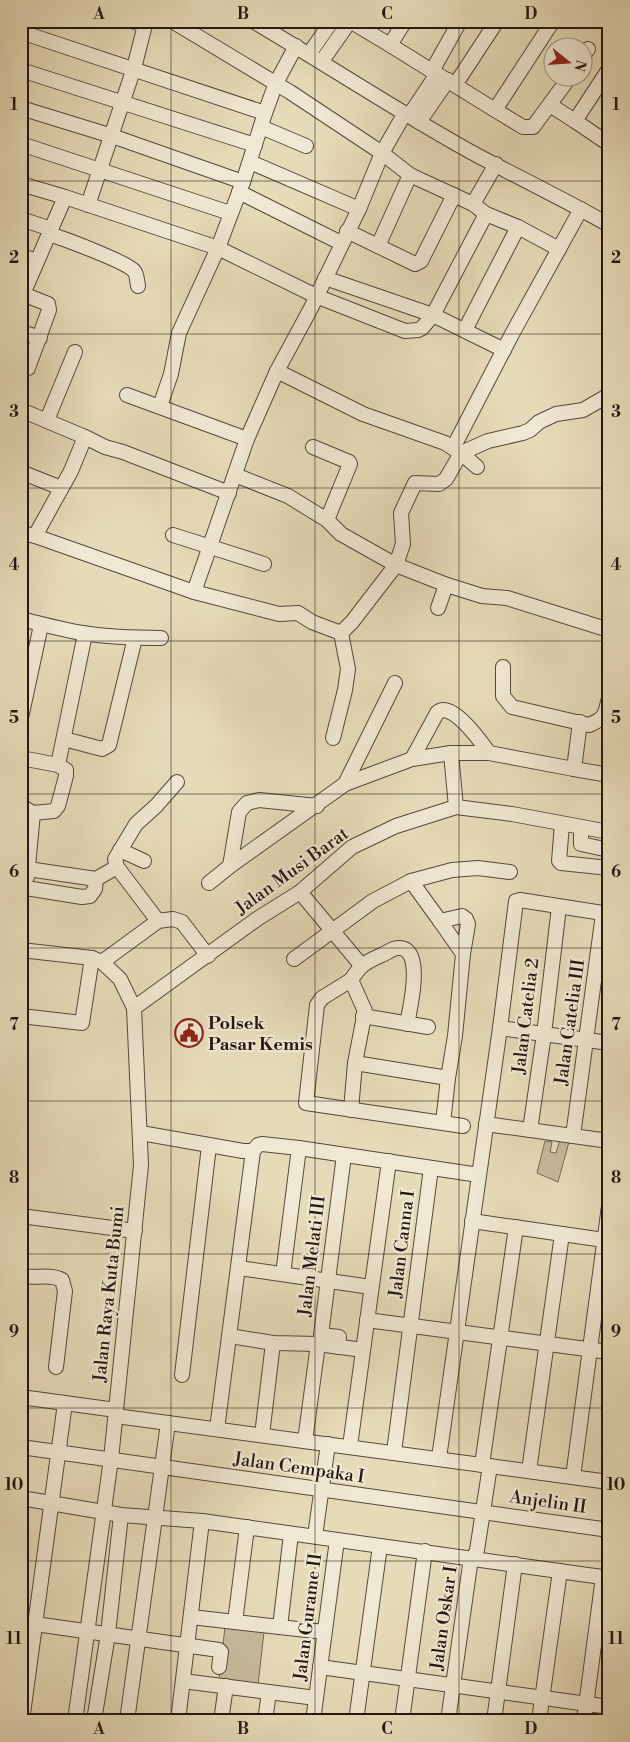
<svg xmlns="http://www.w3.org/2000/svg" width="630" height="1742" viewBox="0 0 630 1742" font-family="'Libre Bodoni',serif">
	<rect width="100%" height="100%" fill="#e6dbb9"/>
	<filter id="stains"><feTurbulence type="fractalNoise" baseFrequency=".004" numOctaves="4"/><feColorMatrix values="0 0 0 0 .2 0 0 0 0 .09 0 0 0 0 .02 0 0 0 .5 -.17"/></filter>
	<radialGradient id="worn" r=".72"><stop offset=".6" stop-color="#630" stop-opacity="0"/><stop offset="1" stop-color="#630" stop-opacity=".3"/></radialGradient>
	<g fill="#c5ba9c" stroke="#746856">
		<path d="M 560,1140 L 569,1142 L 558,1182 L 537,1173 L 545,1141 L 552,1142 L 550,1152 L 556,1153 Z"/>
		<path d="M 225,1627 L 264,1632 L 258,1685 L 219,1680 Z"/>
	</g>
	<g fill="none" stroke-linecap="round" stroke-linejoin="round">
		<defs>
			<g id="minor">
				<path d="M 132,21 L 144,25"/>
				<path d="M 172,21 L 290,92 L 382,153 L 410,175 L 473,204 L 486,214 L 518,227 L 559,249"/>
				<path d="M 253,21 C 326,64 397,111 471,152 C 517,177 564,199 609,225"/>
				<path d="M 350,21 L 390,45"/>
				<path d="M 405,21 L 390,45 L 432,71"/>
				<path d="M 460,21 L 432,71 L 495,110 L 553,21"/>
				<path d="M 21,32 L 265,113"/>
				<path d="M 309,54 L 332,21"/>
				<path d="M 582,57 L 588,49"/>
				<path d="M 322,61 L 350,21"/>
				<path d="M 609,69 L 575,121 L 609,144"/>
				<path d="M 21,70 L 255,145"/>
				<path d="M 455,85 L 497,21"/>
				<path d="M 550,105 L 575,121"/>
				<path d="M 21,108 L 112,136 L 243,182"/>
				<path d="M 495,110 L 523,127 L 533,127 L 569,78"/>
				<path d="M 409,116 L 437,74"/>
				<path d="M 419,122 L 448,80"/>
				<path d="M 261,127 L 306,146"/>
				<path d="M 21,144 L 230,213"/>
				<path d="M 250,162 L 359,209"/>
				<path d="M 21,184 L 65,197 L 218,248 L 316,296 L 405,331 L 418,330 L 422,328 L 433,315 L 486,214"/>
				<path d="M 239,192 L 341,243"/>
				<path d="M 473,204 L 496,164"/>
				<path d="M 88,205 L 134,68 L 146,21"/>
				<path d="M 21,219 L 51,229"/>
				<path d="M 347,231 L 415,264 L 421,261 L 454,195"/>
				<path d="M 49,234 C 62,238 127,262 134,271 C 137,274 137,281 138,286"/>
				<path d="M 378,246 L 410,175"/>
				<path d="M 21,256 L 37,261"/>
				<path d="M 325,278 L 433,315 L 504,350"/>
				<path d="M 465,330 L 518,227"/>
				<path d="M 21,332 L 40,338"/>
				<path d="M 21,369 L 28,368 L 49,310 L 48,304 L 23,294 L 65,197"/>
				<path d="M 277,371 L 363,414 L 445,443 L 461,453 L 477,467"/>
				<path d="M 127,395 L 247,439"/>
				<path d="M 160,406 L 171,374 L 179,333 L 218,248 L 243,182 L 265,113 L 276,83 L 296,46"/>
				<path d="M 21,410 L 85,437 L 71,471 L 35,536"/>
				<path d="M 47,420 L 75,352"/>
				<path d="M 85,437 L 105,447 L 123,452 L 229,493"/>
				<path d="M 313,447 L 349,462 L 350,464 L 327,520"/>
				<path d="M 453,448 L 512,334 L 581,209"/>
				<path d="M 21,472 L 61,488"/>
				<path d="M 235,475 L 288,496 L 327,520 L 341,534 L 396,565 L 447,585 L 482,596 L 507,598 L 609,630"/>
				<path d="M 21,533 L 35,536 L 194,592 L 279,614 L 298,613 L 312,622 L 341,633"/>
				<path d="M 173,535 L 264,564"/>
				<path d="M 194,592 L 247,439 L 277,371 L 311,308 L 359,209 L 382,153 L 405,113"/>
				<path d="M 438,608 L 446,585"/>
				<path d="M 21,619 C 42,624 62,630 83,633 C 108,637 135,638 161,638"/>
				<path d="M 341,633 L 352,622 L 396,565 L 403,544 L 401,513 L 415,483 L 439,484 L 446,479 L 461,453 L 488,441 L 523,433 L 530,430 L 539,422 L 556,414 L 583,410 L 609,395"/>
				<path d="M 503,667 L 503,696 L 512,707 L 589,725 C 606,718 605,714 609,698"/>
				<path d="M 21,718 L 41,625"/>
				<path d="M 580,722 L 574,769 L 609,775"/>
				<path d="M 333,738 L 345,690 L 348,669 L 341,633"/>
				<path d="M 64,739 L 102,749 L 109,745 L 135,638"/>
				<path d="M 451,753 L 456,807"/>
				<path d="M 21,758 L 58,765 L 66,770 L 66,776 L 58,806 L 54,811 L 33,813"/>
				<path d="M 412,759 L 437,713 C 451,699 481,742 489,753"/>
				<path d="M 58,765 L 85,634"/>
				<path d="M 345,784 L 395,683"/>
				<path d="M 21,806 L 33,813"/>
				<path d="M 562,824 L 559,861 L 561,863 L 609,868"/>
				<path d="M 581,827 L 581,844 L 609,850"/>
				<path d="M 120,850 L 144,861"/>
				<path d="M 230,866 L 239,812 L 247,803 L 259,800 L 317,806"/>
				<path d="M 28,869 L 96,879 L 117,867"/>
				<path d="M 27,877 L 33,813"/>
				<path d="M 411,881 L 452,870 L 478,868 L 510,872"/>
				<path d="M 209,883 L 230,866 L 345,784 L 412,759 L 451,753 L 489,753 L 574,769"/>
				<path d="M 26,888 L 82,897 L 90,896 L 95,889 L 96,879"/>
				<path d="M 300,892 L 361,965"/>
				<path d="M 158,921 L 117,867 L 115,859 L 136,824 L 156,806 L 177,782"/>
				<path d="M 21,950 L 92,958 L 102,962 L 120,979 L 134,1008 L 141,1165 L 111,1459 L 75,1721"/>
				<path d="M 294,959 L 373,901 L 411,881 L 440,921"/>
				<path d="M 102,962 L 158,921 L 173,919 L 182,922 L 208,956"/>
				<path d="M 351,980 L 322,998 L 317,1005 L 306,1103 L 463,1126"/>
				<path d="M 134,1008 L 257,919 L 300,892 L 352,847 L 396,826 L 456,807 L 512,814 L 609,832"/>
				<path d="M 21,1016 L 82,1023 L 92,958"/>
				<path d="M 363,1016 L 428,1027"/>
				<path d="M 500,1028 L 609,1043"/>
				<path d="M 355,1063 L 448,1078"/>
				<path d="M 351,1110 L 355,1063 L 365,1011 L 351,980 C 362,963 366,962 384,954 C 388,952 393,948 398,948 C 425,946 410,1009 407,1024"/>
				<path d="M 443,1123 L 448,1078 L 455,1036 L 463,954 L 468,924 L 466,919 L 462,916 L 440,921 L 463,954"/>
				<path d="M 486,1124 L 609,1141"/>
				<path d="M 530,1130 L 544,1034 L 559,907"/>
				<path d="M 141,1133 L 243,1151 L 253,1151 L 258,1145 L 262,1144 L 299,1148 L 479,1175"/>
				<path d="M 573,1136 L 603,914"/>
				<path d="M 21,1216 L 135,1231"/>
				<path d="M 472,1221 L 604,1240"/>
				<path d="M 239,1268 L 371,1287"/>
				<path d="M 283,1274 L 299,1148"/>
				<path d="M 21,1276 C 35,1279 50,1273 62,1280 L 65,1291 L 56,1367"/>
				<path d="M 367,1320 L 609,1352"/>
				<path d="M 230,1336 L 273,1343 L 318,1344 L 363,1350"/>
				<path d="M 338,1347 L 339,1337 L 321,1335 L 344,1155"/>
				<path d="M 182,1375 L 209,1146"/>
				<path d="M 21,1397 L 116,1410"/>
				<path d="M 116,1416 L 609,1482"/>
				<path d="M 217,1429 L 253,1151"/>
				<path d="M 262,1435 L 273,1343"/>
				<path d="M 305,1441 L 318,1344"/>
				<path d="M 350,1446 L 389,1161"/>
				<path d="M 21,1447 L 609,1530"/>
				<path d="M 394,1452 L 431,1168"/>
				<path d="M 439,1458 L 500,1028 L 516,901 L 520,900 L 609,914"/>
				<path d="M 482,1465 L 516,1227"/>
				<path d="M 529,1471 L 562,1234"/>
				<path d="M 573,1477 L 609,1206"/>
				<path d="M 21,1498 L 121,1515 L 202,1521 L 609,1578"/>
				<path d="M 315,1536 L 328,1444"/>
				<path d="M 471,1558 L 475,1555 L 477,1550 L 490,1466"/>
				<path d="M 191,1617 L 324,1632"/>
				<path d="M 21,1622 L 219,1650 L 221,1652 L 219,1667"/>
				<path d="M 235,1622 L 247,1527"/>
				<path d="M 280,1627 L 291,1534"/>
				<path d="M 320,1667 L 609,1707"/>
				<path d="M 183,1681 L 316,1698"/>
				<path d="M 22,1721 L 65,1403"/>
				<path d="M 94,1721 L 108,1634 L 121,1515"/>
				<path d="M 127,1721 L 168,1423"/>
				<path d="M 178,1721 L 202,1521"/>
				<path d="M 221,1721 L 226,1686"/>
				<path d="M 265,1721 L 269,1692"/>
				<path d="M 313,1721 L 337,1540"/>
				<path d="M 356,1721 L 380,1546"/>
				<path d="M 402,1721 L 425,1551"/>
				<path d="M 448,1721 L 471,1558"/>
				<path d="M 494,1721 L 515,1564"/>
				<path d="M 539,1721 L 560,1571"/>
				<path d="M 584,1721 L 603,1577"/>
			</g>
		</defs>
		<use href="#minor" stroke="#54483b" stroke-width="16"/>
		<use href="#minor" stroke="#efe8d2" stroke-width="14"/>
	</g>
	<path fill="none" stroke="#231711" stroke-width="1" stroke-opacity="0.55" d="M 171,21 L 171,1721M 315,21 L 315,1721M 459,21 L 459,1721M 21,181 L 609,181M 21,334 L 609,334M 21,488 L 609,488M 21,641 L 609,641M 21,794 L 609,794M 21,948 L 609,948M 21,1101 L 609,1101M 21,1254 L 609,1254M 21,1408 L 609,1408M 21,1561 L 609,1561"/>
	<defs>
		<symbol id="civic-ring" viewBox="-11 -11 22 22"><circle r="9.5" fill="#efe8d2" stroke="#8f2418" stroke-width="1.5"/><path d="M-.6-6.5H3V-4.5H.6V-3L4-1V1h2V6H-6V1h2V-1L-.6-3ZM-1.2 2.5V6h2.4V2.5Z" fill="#8f2418"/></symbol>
	</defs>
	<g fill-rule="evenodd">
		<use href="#civic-ring" x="173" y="1017" width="32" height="32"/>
	</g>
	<g text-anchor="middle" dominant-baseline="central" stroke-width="4.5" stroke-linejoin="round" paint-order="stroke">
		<g font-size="18" fill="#231711" stroke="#efe8d2">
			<text transform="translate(292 871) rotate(-36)">Jalan Musi Barat</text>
			<text transform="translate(526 1016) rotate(-83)">Jalan Catelia 2</text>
			<text transform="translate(570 1022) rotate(-82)">Jalan Catelia III</text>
			<text transform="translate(402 1244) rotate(-83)">Jalan Canna I</text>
			<text transform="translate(312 1256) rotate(-83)">Jalan Melati III</text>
			<text transform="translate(109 1294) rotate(-84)">Jalan Raya Kuta Bumi</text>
			<text transform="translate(299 1468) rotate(8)">Jalan Cempaka I</text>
			<text transform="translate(548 1502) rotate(8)">Anjelin II</text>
			<text transform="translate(308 1617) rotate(-83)">Jalan Gurame II</text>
			<text transform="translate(444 1618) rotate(-82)">Jalan Oskar I</text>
		</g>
		<g font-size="18" font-weight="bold" fill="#231711" stroke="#efe8d2" text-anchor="start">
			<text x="208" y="1023">Polsek<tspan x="208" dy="21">Pasar Kemis</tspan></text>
		</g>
	</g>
	<rect width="630" height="1742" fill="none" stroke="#e6dbb9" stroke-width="55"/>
	<g transform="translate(568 62) rotate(107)"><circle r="24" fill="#efe8d2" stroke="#9d9485"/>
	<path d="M0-4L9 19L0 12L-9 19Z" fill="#8f2418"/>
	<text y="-8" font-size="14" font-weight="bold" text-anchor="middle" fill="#231711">N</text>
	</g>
	<rect x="28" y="28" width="574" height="1686" fill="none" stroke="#231711" stroke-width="2"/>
	<g font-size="16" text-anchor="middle" font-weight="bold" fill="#231711">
		<text x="99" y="19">A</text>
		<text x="243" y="19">B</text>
		<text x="387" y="19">C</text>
		<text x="531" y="19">D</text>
		<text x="14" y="110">1</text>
		<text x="616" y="110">1</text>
		<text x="14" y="263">2</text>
		<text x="616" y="263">2</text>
		<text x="14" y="417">3</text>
		<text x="616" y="417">3</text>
		<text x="14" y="570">4</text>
		<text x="616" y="570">4</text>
		<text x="14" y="723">5</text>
		<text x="616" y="723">5</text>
		<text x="14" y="877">6</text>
		<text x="616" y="877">6</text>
		<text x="14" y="1030">7</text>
		<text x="616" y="1030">7</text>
		<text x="14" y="1183">8</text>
		<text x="616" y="1183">8</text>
		<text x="14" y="1337">9</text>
		<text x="616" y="1337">9</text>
		<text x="14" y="1490">10</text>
		<text x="616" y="1490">10</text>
		<text x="14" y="1644">11</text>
		<text x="616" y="1644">11</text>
		<text x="99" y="1734">A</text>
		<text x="243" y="1734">B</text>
		<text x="387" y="1734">C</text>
		<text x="531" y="1734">D</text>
	</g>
	<rect width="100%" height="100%" filter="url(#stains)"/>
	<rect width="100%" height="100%" fill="url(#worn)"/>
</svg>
